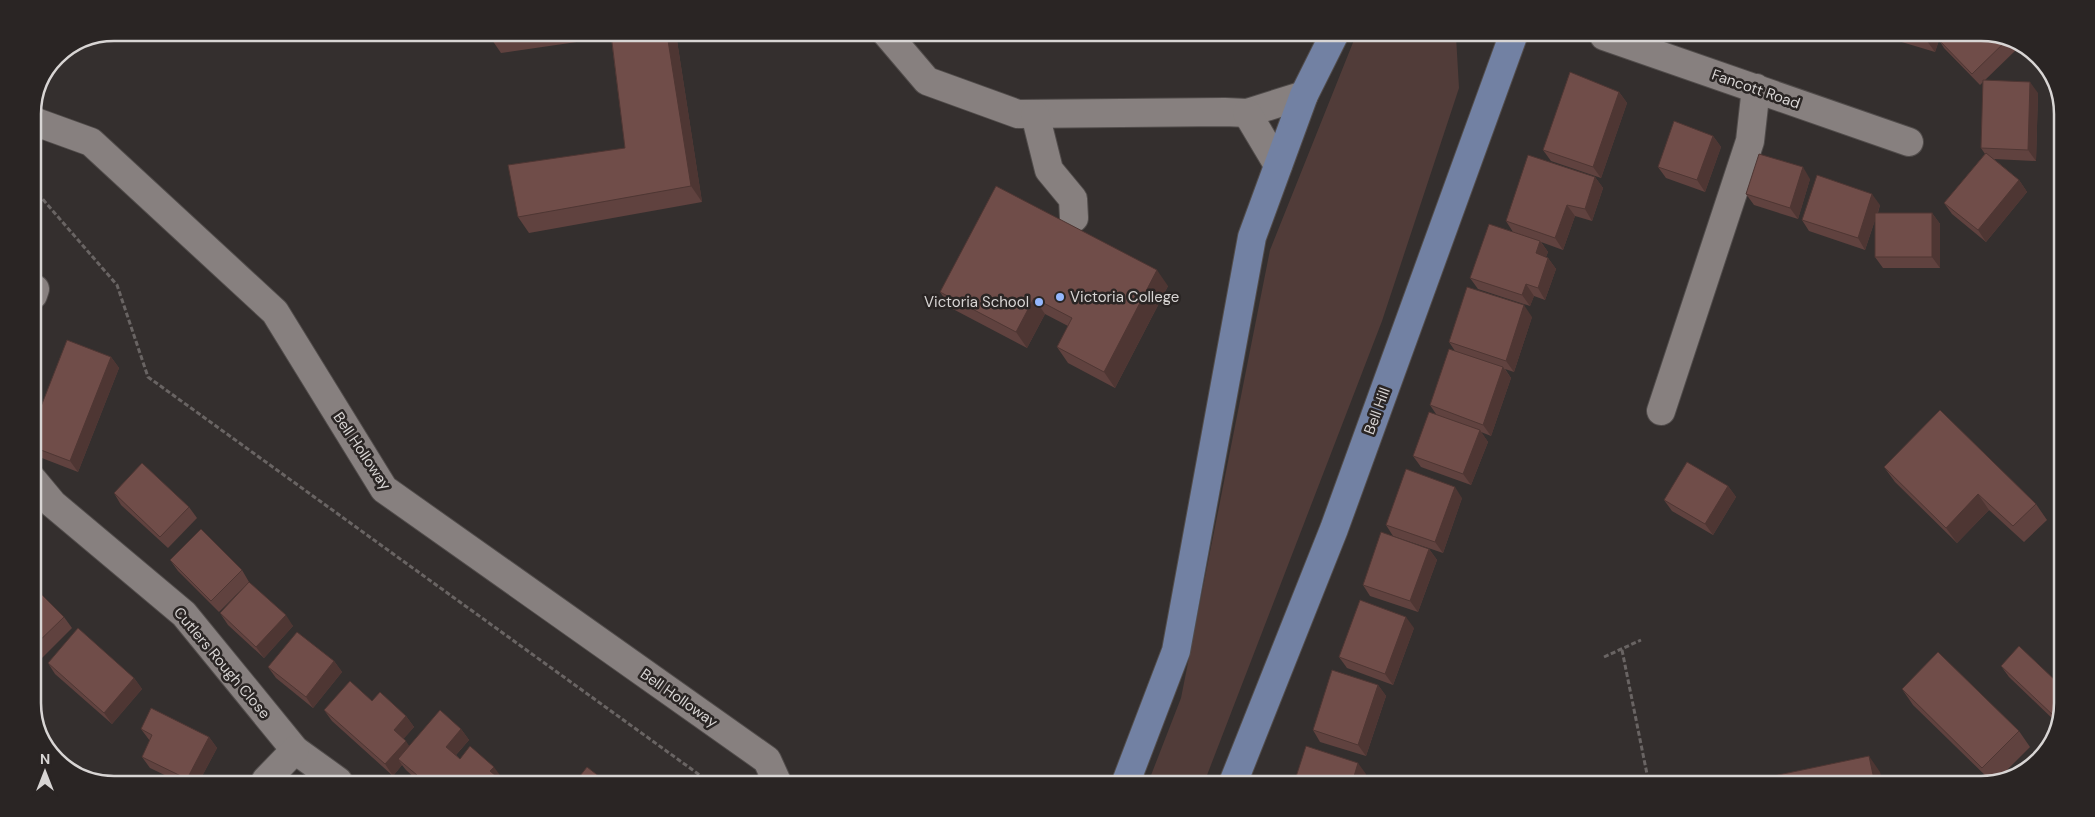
<svg xmlns="http://www.w3.org/2000/svg" width="2095" height="817" viewBox="0 0 2095 817" font-family="'DM Sans',sans-serif">
	<rect width="100%" height="100%" fill="#342f2e"/>
	<path fill="#513c39" d="M 1356,35 L 1456,36 L 1459,88 L 1382,321 L 1204,783 L 1148,783 L 1181,698 L 1270,250 Z"/>
	<g fill="none" stroke-linecap="round" stroke-linejoin="round">
		<defs>
			<g id="minor">
				<path d="M 887,34 L 927,81 L 1018,114 L 1225,112 L 1247,113 L 1304,95"/>
				<path d="M 1604,36 L 1909,142"/>
				<path d="M 1247,113 L 1278,165"/>
				<path d="M 1035,114 L 1049,170 L 1073,199 L 1074,218"/>
				<path d="M 33,121 L 91,142 L 275,312 L 384,489 L 767,760 L 777,782"/>
				<path d="M 33,295 L 35,289"/>
				<path d="M 1661,411 L 1750,141 L 1756,88"/>
				<path d="M 33,480 L 53,504 L 184,614 L 295,750 L 338,781"/>
				<path d="M 266,780 L 295,750"/>
			</g>
			<g id="major">
				<path d="M 1126,782 L 1176,651 L 1252,237 L 1304,95 L 1334,35"/>
				<path d="M 1233,783 L 1334,529 L 1513,36"/>
			</g>
		</defs>
		<use href="#minor" stroke="#514c4b" stroke-width="30"/>
		<use href="#major" stroke="#514c4b" stroke-width="30"/>
		<g stroke="#696463" stroke-width="3" stroke-dasharray="5 2.5" stroke-linecap="butt">
			<path d="M 33,188 L 117,285 L 148,377 L 708,781"/>
			<path d="M 1622,650 L 1649,784"/>
			<path d="M 1604,657 L 1641,640"/>
		</g>
		<use href="#minor" stroke="#87807f" stroke-width="28"/>
		<use href="#major" stroke="#7281a3" stroke-width="28"/>
	</g>
	<g fill="#60423f">
		<path d="M 489,33 L 676,34 L 702,202 L 529,233 L 518,217 L 625,148 L 611,37 L 501,53 L 490,37 Z"/>
		<path d="M 1885,37 L 2007,37 L 2016,50 L 1984,81 L 2038,93 L 2036,161 L 1994,159 L 2019,180 L 2027,192 L 1986,242 L 1952,214 L 1944,203 L 1985,154 L 1981,148 L 1983,82 L 1980,85 L 1944,48 L 1939,40 L 1935,52 Z"/>
		<path d="M 1619,92 L 1627,103 L 1601,178 L 1551,161 L 1543,150 Z"/>
		<path d="M 1713,136 L 1721,147 L 1705,192 L 1666,178 L 1658,167 Z"/>
		<path d="M 1595,177 L 1603,188 L 1592,221 L 1575,216 L 1563,250 L 1541,242 L 1548,252 L 1546,257 L 1548,258 L 1556,269 L 1545,300 L 1534,296 L 1530,306 L 1478,289 L 1470,278 L 1513,232 L 1506,221 Z"/>
		<path d="M 1810,179 L 1798,219 L 1754,205 L 1746,194 Z"/>
		<path d="M 1880,205 L 1878,213 L 1932,213 L 1940,224 L 1940,268 L 1883,268 L 1875,257 L 1875,220 L 1865,250 L 1809,231 L 1802,220 Z"/>
		<path d="M 1168,286 L 1115,388 L 1068,363 L 1057,347 L 1068,326 L 1045,314 L 1027,348 L 951,308 L 940,292 Z"/>
		<path d="M 1532,317 L 1514,372 L 1505,369 L 1511,378 L 1491,436 L 1481,432 L 1488,442 L 1471,485 L 1421,467 L 1413,456 L 1436,414 L 1430,405 L 1455,351 L 1449,342 Z"/>
		<path d="M 111,357 L 119,368 L 78,472 L 34,455 L 33,454 L 33,427 Z"/>
		<path d="M 1884,467 L 2036,504 L 2047,520 L 2024,542 L 1989,510 L 1957,543 L 1895,482 Z"/>
		<path d="M 1728,486 L 1736,497 L 1713,535 L 1672,511 L 1664,500 Z"/>
		<path d="M 114,493 L 189,507 L 197,518 L 168,548 L 121,505 Z"/>
		<path d="M 1462,498 L 1443,553 L 1393,536 L 1386,525 Z"/>
		<path d="M 1429,549 L 1437,560 L 1418,612 L 1370,596 L 1363,585 Z"/>
		<path d="M 170,560 L 242,570 L 249,582 L 293,626 L 264,658 L 228,625 L 220,613 L 246,585 L 219,612 L 178,571 Z"/>
		<path d="M 33,586 L 64,617 L 72,628 L 41,659 L 33,651 Z"/>
		<path d="M 1414,628 L 1393,685 L 1347,668 L 1339,657 Z"/>
		<path d="M 334,661 L 342,672 L 313,708 L 276,678 L 268,667 Z"/>
		<path d="M 48,663 L 134,678 L 142,689 L 112,724 L 55,674 Z"/>
		<path d="M 2001,666 L 2058,683 L 2058,724 L 2009,677 Z"/>
		<path d="M 1378,685 L 1386,696 L 1366,756 L 1320,742 L 1313,730 Z"/>
		<path d="M 1902,689 L 2019,731 L 2030,747 L 1998,779 L 1991,781 L 1913,705 Z"/>
		<path d="M 372,701 L 406,716 L 414,727 L 403,739 L 409,746 L 461,729 L 469,740 L 456,755 L 460,759 L 502,778 L 500,780 L 502,781 L 418,781 L 406,770 L 402,765 L 393,776 L 332,721 L 324,710 Z"/>
		<path d="M 141,729 L 209,737 L 217,748 L 200,780 L 175,780 L 150,768 L 142,757 L 150,741 Z"/>
	</g>
	<g fill="#4e3633">
		<path d="M 667,34 L 676,34 L 702,202 L 691,186 Z"/>
		<path d="M 1929,37 L 1936,37 L 1939,40 L 1935,52 L 1927,41 Z"/>
		<path d="M 2030,82 L 2038,93 L 2036,161 L 2028,150 Z"/>
		<path d="M 1619,92 L 1627,103 L 1601,178 L 1593,167 Z"/>
		<path d="M 1713,136 L 1721,147 L 1705,192 L 1697,180 Z"/>
		<path d="M 1803,167 L 1810,179 L 1798,219 L 1790,208 Z"/>
		<path d="M 1595,177 L 1603,188 L 1592,221 L 1585,209 Z"/>
		<path d="M 2019,180 L 2027,192 L 1986,242 L 1978,230 Z"/>
		<path d="M 1872,194 L 1880,205 L 1865,250 L 1858,238 Z"/>
		<path d="M 1567,205 L 1575,216 L 1563,250 L 1555,238 Z"/>
		<path d="M 1932,213 L 1940,224 L 1940,268 L 1932,257 Z"/>
		<path d="M 1540,241 L 1548,252 L 1543,264 L 1536,253 Z"/>
		<path d="M 1548,258 L 1556,269 L 1545,300 L 1538,288 Z"/>
		<path d="M 1157,270 L 1168,286 L 1115,388 L 1104,372 Z"/>
		<path d="M 1526,284 L 1534,296 L 1530,306 L 1522,295 Z"/>
		<path d="M 1034,298 L 1045,314 L 1027,348 L 1016,332 Z"/>
		<path d="M 1524,305 L 1532,317 L 1514,372 L 1506,361 Z"/>
		<path d="M 111,357 L 119,368 L 78,472 L 70,461 Z"/>
		<path d="M 1503,367 L 1511,378 L 1491,436 L 1483,425 Z"/>
		<path d="M 1480,430 L 1488,442 L 1471,485 L 1463,474 Z"/>
		<path d="M 1728,486 L 1736,497 L 1713,535 L 1705,524 Z"/>
		<path d="M 1455,487 L 1462,498 L 1443,553 L 1435,542 Z"/>
		<path d="M 1978,494 L 1989,510 L 1957,543 L 1946,528 Z"/>
		<path d="M 1429,549 L 1437,560 L 1418,612 L 1410,601 Z"/>
		<path d="M 286,615 L 293,626 L 264,658 L 256,647 Z"/>
		<path d="M 1406,617 L 1414,628 L 1393,685 L 1385,674 Z"/>
		<path d="M 334,661 L 342,672 L 313,708 L 306,697 Z"/>
		<path d="M 134,678 L 142,689 L 112,724 L 104,713 Z"/>
		<path d="M 1378,685 L 1386,696 L 1366,756 L 1358,745 Z"/>
		<path d="M 406,716 L 414,727 L 401,742 L 394,730 Z"/>
		<path d="M 461,729 L 469,740 L 453,758 L 446,747 Z"/>
		<path d="M 209,737 L 217,748 L 200,780 L 188,780 L 187,779 Z"/>
		<path d="M 406,741 L 413,752 L 398,759 L 402,765 L 393,776 L 385,764 Z"/>
		<path d="M 1869,756 L 1880,772 L 1883,784 L 1875,784 Z"/>
		<path d="M 1358,763 L 1366,774 L 1363,783 L 1352,783 Z"/>
		<path d="M 494,767 L 502,778 L 499,781 L 490,771 Z"/>
	</g>
	<g fill="#704d49" stroke="#4e3633">
		<path d="M 489,33 L 516,33 L 490,37 Z"/>
		<path d="M 611,34 L 667,34 L 691,186 L 518,217 L 508,165 L 625,148 Z"/>
		<path d="M 1914,37 L 1929,37 L 1927,41 Z"/>
		<path d="M 1936,37 L 2007,37 L 2009,38 L 1972,74 Z"/>
		<path d="M 1570,72 L 1619,92 L 1593,167 L 1543,150 Z"/>
		<path d="M 1983,80 L 2030,82 L 2028,150 L 1981,148 Z"/>
		<path d="M 1674,121 L 1713,136 L 1697,180 L 1658,167 Z"/>
		<path d="M 1986,153 L 2019,180 L 1978,230 L 1944,203 Z"/>
		<path d="M 1759,154 L 1803,167 L 1790,208 L 1746,194 Z"/>
		<path d="M 1528,155 L 1595,177 L 1585,209 L 1567,205 L 1555,238 L 1506,221 Z"/>
		<path d="M 1817,175 L 1872,194 L 1858,238 L 1802,220 Z"/>
		<path d="M 996,186 L 1157,270 L 1104,372 L 1057,347 L 1072,318 L 1034,298 L 1016,332 L 940,292 Z"/>
		<rect x="1875" y="213" width="57" height="44"/>
		<path d="M 1489,224 L 1540,241 L 1536,253 L 1548,258 L 1538,288 L 1526,284 L 1522,295 L 1470,278 Z"/>
		<path d="M 1467,287 L 1524,305 L 1506,361 L 1449,342 Z"/>
		<path d="M 67,340 L 111,357 L 70,461 L 33,447 L 33,427 Z"/>
		<path d="M 1449,349 L 1503,367 L 1483,425 L 1430,405 Z"/>
		<path d="M 1940,410 L 2036,504 L 2013,526 L 1978,494 L 1946,528 L 1884,467 Z"/>
		<path d="M 1429,412 L 1480,430 L 1463,474 L 1413,456 Z"/>
		<path d="M 1687,462 L 1728,486 L 1705,524 L 1664,500 Z"/>
		<path d="M 142,463 L 189,507 L 160,537 L 114,493 Z"/>
		<path d="M 1406,469 L 1455,487 L 1435,542 L 1386,525 Z"/>
		<path d="M 201,529 L 242,570 L 211,601 L 170,560 Z"/>
		<path d="M 1381,532 L 1429,549 L 1410,601 L 1363,585 Z"/>
		<path d="M 249,582 L 286,615 L 256,647 L 220,613 Z"/>
		<path d="M 33,586 L 64,617 L 33,647 Z"/>
		<path d="M 1360,600 L 1406,617 L 1385,674 L 1339,657 Z"/>
		<path d="M 2059,608 L 2059,618 L 2054,613 Z"/>
		<path d="M 78,628 L 134,678 L 104,713 L 48,663 Z"/>
		<path d="M 297,632 L 334,661 L 306,697 L 268,667 Z"/>
		<path d="M 2019,646 L 2058,683 L 2058,713 L 2055,717 L 2001,666 Z"/>
		<path d="M 1938,652 L 2019,731 L 1982,768 L 1902,689 Z"/>
		<path d="M 1332,670 L 1378,685 L 1358,745 L 1313,730 Z"/>
		<path d="M 350,681 L 372,701 L 380,692 L 406,716 L 394,730 L 406,741 L 385,764 L 324,710 Z"/>
		<path d="M 151,708 L 209,737 L 187,779 L 142,757 L 152,735 L 141,729 Z"/>
		<path d="M 440,710 L 461,729 L 446,747 L 460,759 L 470,746 L 494,767 L 490,771 L 502,781 L 444,781 L 442,779 L 441,781 L 424,781 L 398,759 Z"/>
		<path d="M 1306,746 L 1358,763 L 1352,783 L 1294,783 Z"/>
		<path d="M 1869,756 L 1875,784 L 1735,784 Z"/>
		<path d="M 587,767 L 605,781 L 576,781 Z"/>
	</g>
	<g fill="#94b7fd" stroke="#2a2524" stroke-width="2">
		<circle cx="1060" cy="297" r="5"/>
		<circle cx="1039" cy="302" r="5"/>
	</g>
	<g text-anchor="middle" dominant-baseline="central" stroke-width="5" stroke-linejoin="round" paint-order="stroke">
		<g font-size="15" fill="#d8d5d4" stroke="#2a2524">
			<text transform="translate(1756 89) rotate(19)">Fancott Road</text>
			<text transform="translate(1377 411) rotate(-70)">Bell Hill</text>
			<text transform="translate(362 451) rotate(56)">Bell Holloway</text>
			<text transform="translate(222 663) rotate(50)">Cutlers Rough Close</text>
			<text transform="translate(679 698) rotate(35)">Bell Holloway</text>
		</g>
		<g font-size="15" fill="#d8d5d4" stroke="#2a2524" text-anchor="start">
			<text x="1070" y="297">Victoria College</text>
			<text x="1029" y="302" text-anchor="end">Victoria School</text>
		</g>
	</g>
	<path d="M0 0H2095V817H0ZM114 41H1981A73 73 0 0 1 2054 114V703A73 73 0 0 1 1981 776H114A73 73 0 0 1 41 703V114A73 73 0 0 1 114 41Z" fill="#2a2524" fill-rule="evenodd"/>
	<path fill="none" stroke="#d8d5d4" stroke-width="2.5" d="M114 41H1981A73 73 0 0 1 2054 114V703A73 73 0 0 1 1981 776H114A73 73 0 0 1 41 703V114A73 73 0 0 1 114 41Z"/>
	<g transform="translate(45 772)" stroke="#2a2524" stroke-width="4" paint-order="stroke">
	<path d="M0-4L9 19L0 12L-9 19Z" fill="#d8d5d4"/>
	<text y="-8" font-size="14" font-weight="bold" text-anchor="middle" fill="#d8d5d4">N</text>
	</g>
</svg>
